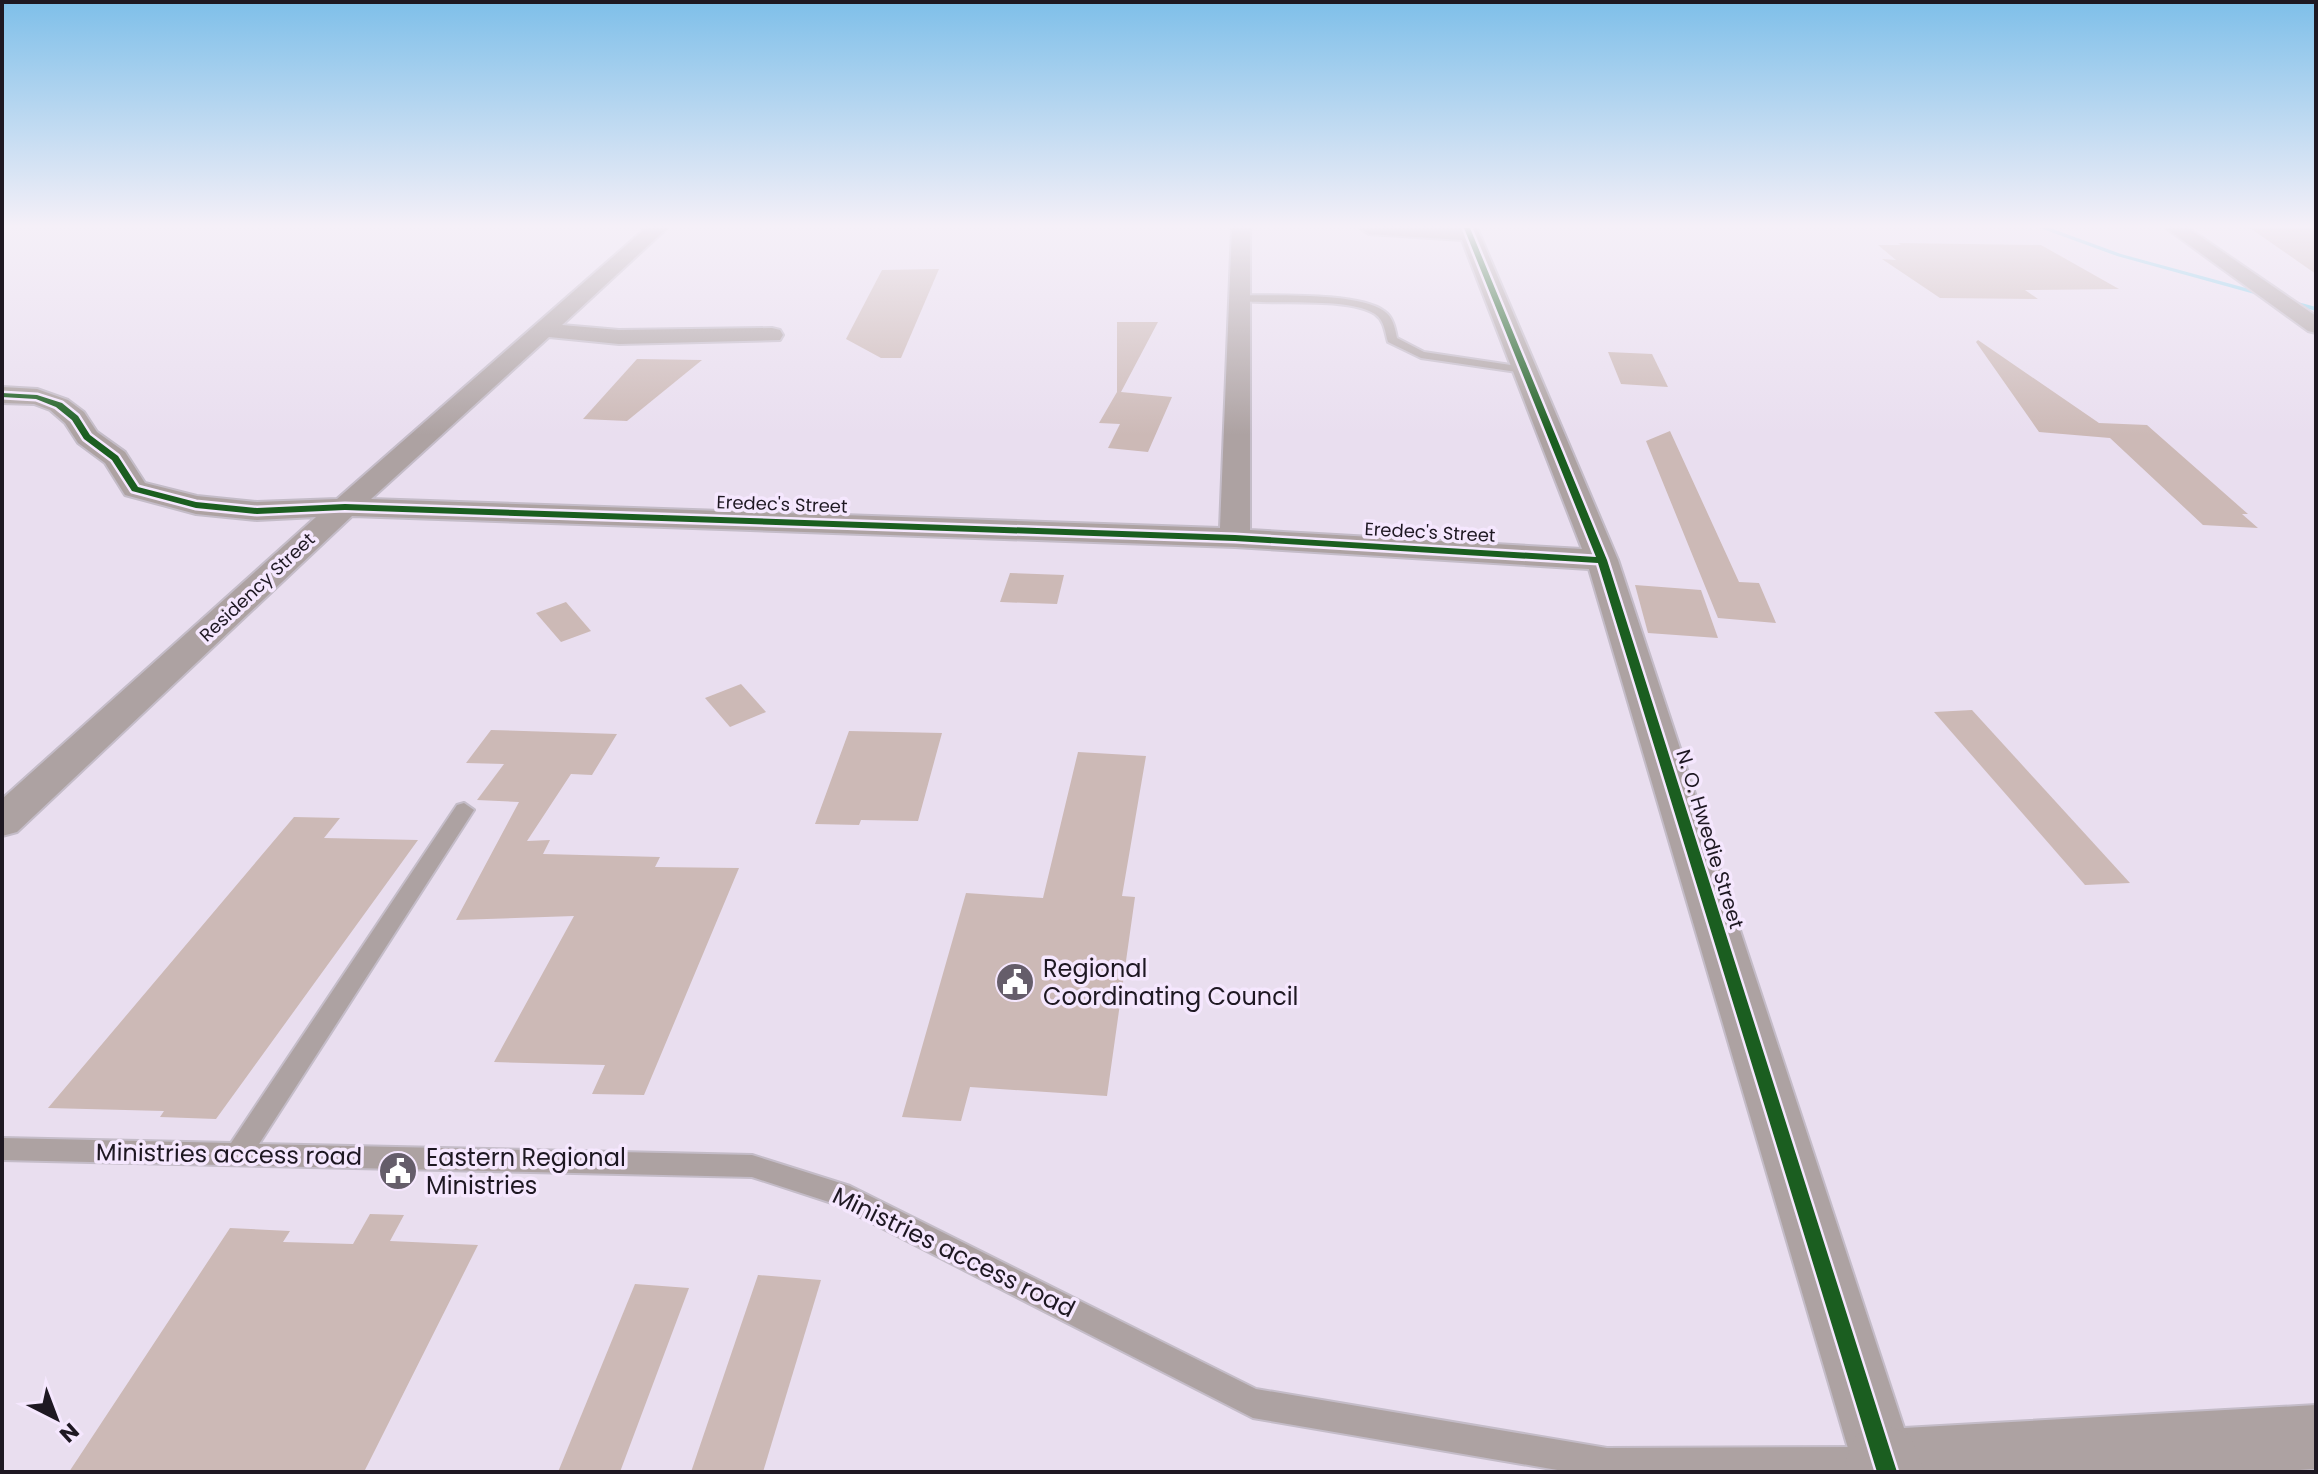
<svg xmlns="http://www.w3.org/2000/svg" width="2318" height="1474" viewBox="0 0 2318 1474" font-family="Poppins,sans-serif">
	<rect width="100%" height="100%" fill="#e9deef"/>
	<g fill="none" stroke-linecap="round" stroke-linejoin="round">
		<path fill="#7fd0ea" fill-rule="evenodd" d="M 2040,228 L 2050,228 L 2121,254 L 2316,307 L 2316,311 L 2117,256 Z"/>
	</g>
	<g fill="#ccb9b6">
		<path d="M 2250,228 L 2316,228 L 2316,274 Z"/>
		<path d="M 1898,243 L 2041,245 L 2119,289 L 2025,290 L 2038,299 L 1940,298 L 1882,259 L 1896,260 L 1878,245 L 1901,245 Z"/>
		<path d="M 939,269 L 901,358 L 881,358 L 846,339 L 882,270 Z"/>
		<path d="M 1117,322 L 1158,322 L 1121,392 L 1172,397 L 1148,452 L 1108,448 L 1120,424 L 1099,423 L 1117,392 Z"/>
		<path d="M 1978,340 L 2099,423 L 2147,425 L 2248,514 L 2242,514 L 2258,528 L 2203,525 L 2110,438 L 2039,432 L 1976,342 Z"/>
		<path d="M 1608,352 L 1652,354 L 1668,387 L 1621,384 Z"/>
		<path d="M 637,359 L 702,360 L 627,421 L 583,419 Z"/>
		<path d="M 1670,431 L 1739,582 L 1759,583 L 1776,623 L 1718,618 L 1646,441 Z"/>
		<path d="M 1010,573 L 1064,575 L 1057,604 L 1000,602 Z"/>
		<path d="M 1635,585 L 1701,590 L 1718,638 L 1648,633 Z"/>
		<path d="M 566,602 L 591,631 L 561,642 L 536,613 Z"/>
		<path d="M 741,684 L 766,712 L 730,727 L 705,698 Z"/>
		<path d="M 1972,710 L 2130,883 L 2085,885 L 1934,712 Z"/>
		<path d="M 491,730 L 617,734 L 592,775 L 571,774 L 527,841 L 550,840 L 543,854 L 660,857 L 655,867 L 739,868 L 644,1095 L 592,1094 L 605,1065 L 494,1062 L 574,916 L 456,920 L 519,802 L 477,800 L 504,764 L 466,763 Z"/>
		<path d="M 849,731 L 942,733 L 918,821 L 861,820 L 859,825 L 815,824 Z"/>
		<path d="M 1078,752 L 1146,756 L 1122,896 L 1135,897 L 1107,1096 L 970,1087 L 961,1121 L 902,1117 L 966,893 L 1043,898 Z"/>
		<path d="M 294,817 L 340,818 L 324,838 L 418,840 L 216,1119 L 160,1117 L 164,1111 L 48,1108 Z"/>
		<path d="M 370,1214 L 404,1215 L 390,1241 L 478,1245 L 364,1472 L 69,1472 L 230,1228 L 290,1231 L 283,1242 L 353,1244 Z"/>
		<path d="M 758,1275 L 821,1280 L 763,1472 L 691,1472 Z"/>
		<path d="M 635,1284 L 689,1288 L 620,1472 L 558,1472 Z"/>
	</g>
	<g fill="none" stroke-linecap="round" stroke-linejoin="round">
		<defs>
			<g id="service">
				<path d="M 1240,295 C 1273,296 1359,292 1384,311 C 1393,317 1395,328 1397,338 L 1424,352 L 1524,367 L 1530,370 L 1524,373 L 1421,358 L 1388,342 C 1385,333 1385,321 1375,314 C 1348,296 1271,306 1236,300 L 1235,298 Z"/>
				<path d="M 464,803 L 474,810 L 259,1144 L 752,1155 L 850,1186 L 1256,1389 L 1607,1448 L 1867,1447 L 1878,1451 L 1882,1462 L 1878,1472 L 1569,1472 L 1253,1418 L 835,1204 L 752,1177 L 2,1160 L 2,1138 L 231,1143 L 457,805 Z"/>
			</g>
			<g id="minor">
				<path d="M 646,228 L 667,228 L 562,325 L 619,330 L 772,328 L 780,330 L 783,335 L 780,340 L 619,344 L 549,337 L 371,499 L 1220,528 L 1232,228 L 1250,228 L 1250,530 L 1582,549 L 1462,240 L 1369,234 L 1360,228 L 1477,228 L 1618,560 L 1904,1428 L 2316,1405 L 2316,1469 L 2267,1472 L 1855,1472 L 1589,569 L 1235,547 L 352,516 L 17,832 L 2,836 L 2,799 L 316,517 L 257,520 L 196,514 L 125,495 L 105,463 L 78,443 L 65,423 L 50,410 L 34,404 L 2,403 L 2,387 L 37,389 L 68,400 L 84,412 L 97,432 L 125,452 L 145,483 L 197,496 L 257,502 L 337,499 Z"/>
				<path d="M 2166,228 L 2188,228 L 2316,316 L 2316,333 L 2308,331 Z"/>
			</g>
			<path id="tertiary" d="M 1883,1424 L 1910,1435 L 1925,1472 L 1849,1472 L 1845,1462 L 1856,1435 Z"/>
		</defs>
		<use href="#service" stroke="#c4bcc8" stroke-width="4"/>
		<use href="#minor" stroke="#c4bcc8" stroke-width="4"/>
		<use href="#tertiary" stroke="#c4bcc8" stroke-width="4"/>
		<use href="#service" fill="#ada2a2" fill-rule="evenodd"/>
		<use href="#minor" fill="#ada2a2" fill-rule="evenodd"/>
		<use href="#tertiary" fill="#ada2a2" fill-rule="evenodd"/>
		<defs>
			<path id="cycleway" d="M 1464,228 L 1470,228 L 1607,560 L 1897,1472 L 1877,1472 L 1598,563 L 1235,541 L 345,510 L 257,514 L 196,508 L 132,491 L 112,460 L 84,439 L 72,420 L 56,407 L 36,399 L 2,397 L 2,393 L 37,395 L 62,403 L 78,416 L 90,435 L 118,456 L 138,487 L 196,502 L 257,508 L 345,504 L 1235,535 L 1596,557 Z"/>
		</defs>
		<use href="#cycleway" stroke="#f5e7fe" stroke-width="5"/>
		<use href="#cycleway" fill="#1b5e20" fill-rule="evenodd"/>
	</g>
	<linearGradient id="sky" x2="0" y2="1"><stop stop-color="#7ebfe9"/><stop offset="0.52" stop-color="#f5f0f8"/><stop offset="1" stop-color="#f5f0f8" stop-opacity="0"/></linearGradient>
	<rect width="2318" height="435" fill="url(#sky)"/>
	<defs>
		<symbol id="civic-disc" viewBox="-11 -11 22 22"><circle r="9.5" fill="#655d6a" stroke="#f5e7fe"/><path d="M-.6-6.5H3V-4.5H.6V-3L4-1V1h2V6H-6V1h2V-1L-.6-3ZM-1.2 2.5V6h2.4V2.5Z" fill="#fff"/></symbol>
	</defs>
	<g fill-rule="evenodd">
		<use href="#civic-disc" x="993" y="960" width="44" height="44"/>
		<use href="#civic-disc" x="376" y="1149" width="44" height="44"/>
	</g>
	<g text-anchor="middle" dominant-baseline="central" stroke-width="7" stroke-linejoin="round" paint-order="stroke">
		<g font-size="18" fill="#1e1822" stroke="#f5e7fe">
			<text transform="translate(782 504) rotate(2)">Eredec's Street</text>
			<text transform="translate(1430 532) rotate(3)">Eredec's Street</text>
			<text transform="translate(257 587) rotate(-43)">Residency Street</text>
		</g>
		<g font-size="20" fill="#1e1822" stroke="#f5e7fe">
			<text transform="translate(1710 839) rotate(73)">N. O. Hwedie Street</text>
		</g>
		<g font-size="24" fill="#1e1822" stroke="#f5e7fe" text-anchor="start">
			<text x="1043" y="968">Regional<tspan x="1043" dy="28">Coordinating Council</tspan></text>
			<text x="426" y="1157">Eastern Regional<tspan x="426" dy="28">Ministries</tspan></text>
		</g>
		<g font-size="24" fill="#1e1822" stroke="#f5e7fe">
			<text transform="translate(229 1154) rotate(1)">Ministries access road</text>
			<text transform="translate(954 1252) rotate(26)">Ministries access road</text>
		</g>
	</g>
	<rect width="2318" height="1474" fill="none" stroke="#1e1822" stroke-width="8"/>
	<g transform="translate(56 1418) rotate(138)" stroke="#f5e7fe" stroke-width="6" paint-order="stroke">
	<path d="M0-6L14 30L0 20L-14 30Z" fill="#1e1822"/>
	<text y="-12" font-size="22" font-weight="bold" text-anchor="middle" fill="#1e1822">N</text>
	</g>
</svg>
